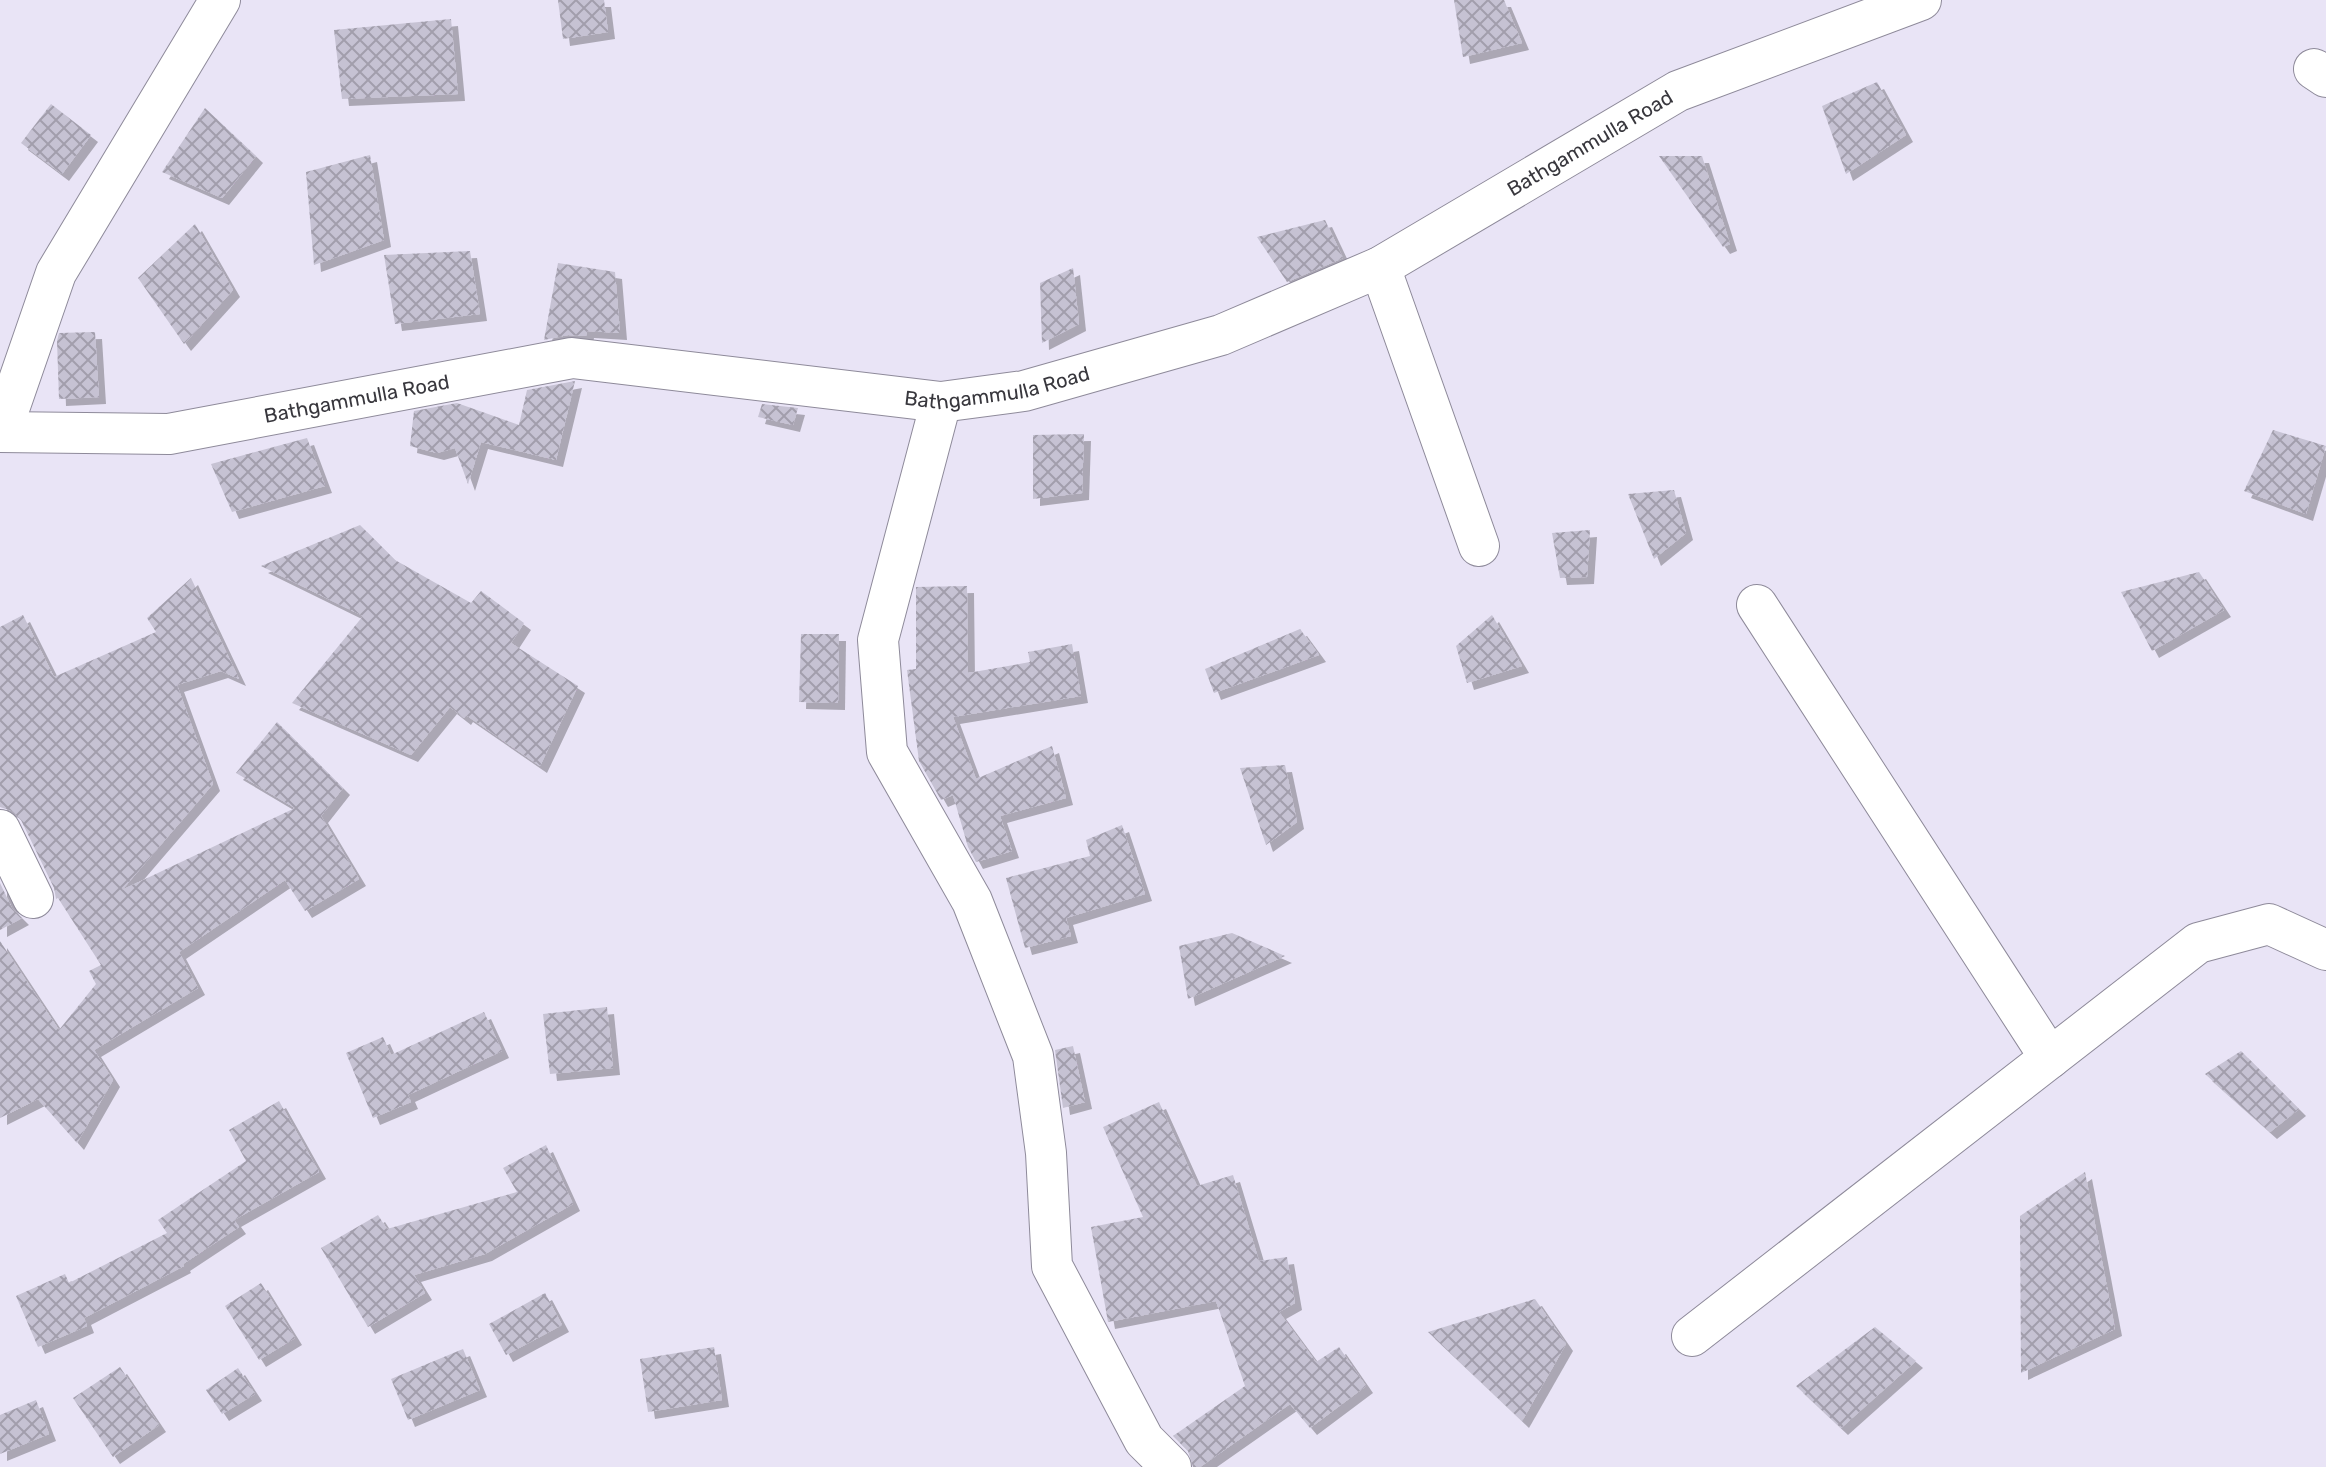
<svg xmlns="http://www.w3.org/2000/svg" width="2326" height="1467" viewBox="0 0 2326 1467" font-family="Rubik,sans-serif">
	<defs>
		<pattern id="building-cross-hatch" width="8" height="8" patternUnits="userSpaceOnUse" patternTransform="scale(2)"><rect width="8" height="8" fill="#c6c2d3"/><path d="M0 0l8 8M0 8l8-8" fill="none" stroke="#a29eac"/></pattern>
		<filter id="shadow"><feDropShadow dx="7" dy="7" stdDeviation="0" flood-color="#0004"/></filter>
	</defs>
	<rect width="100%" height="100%" fill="#e9e4f6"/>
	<g fill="url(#building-cross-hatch)" filter="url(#shadow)">
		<path d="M 558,0 L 604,0 L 608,32 L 563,39 Z"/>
		<path d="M 1454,0 L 1504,0 L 1522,43 L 1463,57 Z"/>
		<path d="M 451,19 L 458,94 L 342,99 L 334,30 Z"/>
		<path d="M 1877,82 L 1906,135 L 1846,174 L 1822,106 Z"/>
		<path d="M 51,104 L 91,135 L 62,174 L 21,143 Z"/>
		<path d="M 205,108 L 256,156 L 222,198 L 162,172 Z"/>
		<path d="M 370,155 L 384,240 L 314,265 L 306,172 Z"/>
		<path d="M 1659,156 L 1702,156 L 1730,244 L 1723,247 Z"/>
		<path d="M 1325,220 L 1343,258 L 1287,282 L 1257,237 Z"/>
		<path d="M 195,224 L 233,290 L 184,344 L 138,278 Z"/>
		<path d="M 470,251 L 480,314 L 395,324 L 384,255 Z"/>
		<path d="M 558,263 L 615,272 L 620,333 L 587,331 L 586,336 L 568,335 L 544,340 Z"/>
		<path d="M 1073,268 L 1079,324 L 1042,343 L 1040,283 Z"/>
		<path d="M 95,332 L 99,397 L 59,399 L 57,341 L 59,333 Z"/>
		<path d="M 575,381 L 556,460 L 481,442 L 468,484 L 455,448 L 437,453 L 410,446 L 414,411 L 457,403 L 519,425 L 527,390 Z"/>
		<path d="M 762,404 L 798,408 L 793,425 L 758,417 Z"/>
		<path d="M 2273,430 L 2326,446 L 2306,514 L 2244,491 Z"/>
		<path d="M 1084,434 L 1082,493 L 1033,499 L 1033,435 Z"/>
		<path d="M 307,438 L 325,486 L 232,512 L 211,464 Z"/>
		<path d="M 1674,490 L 1686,533 L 1654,559 L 1628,494 Z"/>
		<path d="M 360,525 L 395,560 L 471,603 L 481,591 L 524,623 L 511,643 L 578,686 L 540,766 L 466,715 L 464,718 L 450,707 L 411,755 L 292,703 L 363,616 L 261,566 Z"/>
		<path d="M 1590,530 L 1587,577 L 1560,578 L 1552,533 Z"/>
		<path d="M 2199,572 L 2224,610 L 2152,651 L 2121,592 Z"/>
		<path d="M 191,578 L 239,679 L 221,671 L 177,685 L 213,784 L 122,890 L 295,808 L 236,773 L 277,722 L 343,788 L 321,816 L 359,879 L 305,911 L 285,880 L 179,952 L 198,988 L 94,1050 L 113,1080 L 77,1143 L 38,1099 L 0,1118 L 0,941 L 59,1030 L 96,984 L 89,971 L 101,965 L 58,898 L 56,899 L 54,888 L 21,820 L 12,811 L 0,807 L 0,627 L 23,615 L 54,677 L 156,632 L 147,618 Z"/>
		<path d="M 967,586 L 968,673 L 1030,662 L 1028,652 L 1072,644 L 1081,696 L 953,717 L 976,779 L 1052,746 L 1066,798 L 1000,816 L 1012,851 L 976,862 L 968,847 L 953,795 L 941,800 L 919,761 L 907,670 L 916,669 L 916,587 Z"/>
		<path d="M 1492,615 L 1522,666 L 1467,683 L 1456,646 Z"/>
		<path d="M 1300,629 L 1319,655 L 1214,693 L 1205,669 Z"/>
		<path d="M 801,634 L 839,634 L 838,703 L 799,702 Z"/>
		<path d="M 1285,765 L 1297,822 L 1266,845 L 1240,768 Z"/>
		<path d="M 1122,825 L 1145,894 L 1066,918 L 1071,936 L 1025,948 L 1006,878 L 1090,856 L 1086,840 Z"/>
		<path d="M 0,883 L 12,908 L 22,918 L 0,930 Z"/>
		<path d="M 1232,933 L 1285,956 L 1188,999 L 1179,946 Z"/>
		<path d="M 607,1007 L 613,1068 L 550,1074 L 543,1014 Z"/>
		<path d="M 484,1012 L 502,1051 L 408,1095 L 411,1102 L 373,1118 L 346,1053 L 383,1037 L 391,1055 Z"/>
		<path d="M 1073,1046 L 1085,1102 L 1063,1108 L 1055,1050 Z"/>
		<path d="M 2241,1051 L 2299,1109 L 2270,1132 L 2205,1074 Z"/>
		<path d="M 279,1101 L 319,1172 L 234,1220 L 239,1227 L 183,1264 L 184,1266 L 84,1318 L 87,1326 L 38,1347 L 16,1296 L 65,1274 L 69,1283 L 167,1233 L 158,1220 L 246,1161 L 229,1130 Z"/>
		<path d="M 1159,1102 L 1197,1186 L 1233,1175 L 1259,1261 L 1287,1257 L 1295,1303 L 1279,1312 L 1316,1362 L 1339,1347 L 1366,1386 L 1310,1428 L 1290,1404 L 1200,1467 L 1193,1467 L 1188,1451 L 1173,1436 L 1245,1386 L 1216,1301 L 1108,1322 L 1091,1227 L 1143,1217 L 1103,1127 Z"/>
		<path d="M 546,1145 L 573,1204 L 485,1254 L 414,1275 L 425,1293 L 368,1327 L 321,1248 L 378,1215 L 387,1229 L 517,1192 L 503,1168 Z"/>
		<path d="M 2085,1172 L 2115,1329 L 2021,1373 L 2020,1216 Z"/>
		<path d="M 261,1283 L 295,1338 L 259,1360 L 225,1306 Z"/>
		<path d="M 545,1293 L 562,1325 L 506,1355 L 489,1324 Z"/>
		<path d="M 1535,1299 L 1566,1344 L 1522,1421 L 1428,1332 Z"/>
		<path d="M 1875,1327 L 1916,1361 L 1841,1428 L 1796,1386 Z"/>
		<path d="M 714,1347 L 722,1400 L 648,1412 L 640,1359 Z"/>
		<path d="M 463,1349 L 480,1390 L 408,1420 L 391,1379 Z"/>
		<path d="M 120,1367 L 159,1425 L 113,1457 L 73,1398 Z"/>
		<path d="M 238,1368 L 255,1394 L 222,1414 L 206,1390 Z"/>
		<path d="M 36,1400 L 49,1434 L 0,1454 L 0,1415 Z"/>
	</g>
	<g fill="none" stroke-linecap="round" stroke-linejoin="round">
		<defs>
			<g id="street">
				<path d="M 2314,69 L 2326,77"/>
				<path d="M 1380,267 L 1479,546"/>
				<path d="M 941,402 L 878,640 L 887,752 L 972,901 L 1033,1056 L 1046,1153 L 1052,1266 L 1144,1440 L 1171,1467"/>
				<path id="s1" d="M 0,432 L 169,434 L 572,358 L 941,402 L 1024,391 L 1221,335 L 1380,267 L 1678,91 L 1921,0"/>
				<path d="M 1,432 L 56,273 L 220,0"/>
				<path d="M 1757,605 L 2050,1058"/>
				<path d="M 0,830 L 33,898"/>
				<path d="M 1692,1336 L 2198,943 L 2269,924 L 2326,950"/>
			</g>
		</defs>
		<use href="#street" stroke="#8e8a9a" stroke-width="42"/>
		<use href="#street" stroke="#fff" stroke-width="40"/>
	</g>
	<g text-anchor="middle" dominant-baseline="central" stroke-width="6" stroke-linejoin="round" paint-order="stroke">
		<g font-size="20" fill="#38373d" stroke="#f5f3fd">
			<text stroke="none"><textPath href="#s1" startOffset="1656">Bathgammulla Road</textPath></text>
			<text stroke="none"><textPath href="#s1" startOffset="1008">Bathgammulla Road</textPath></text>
			<text stroke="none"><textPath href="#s1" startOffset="360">Bathgammulla Road</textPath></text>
		</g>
	</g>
</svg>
